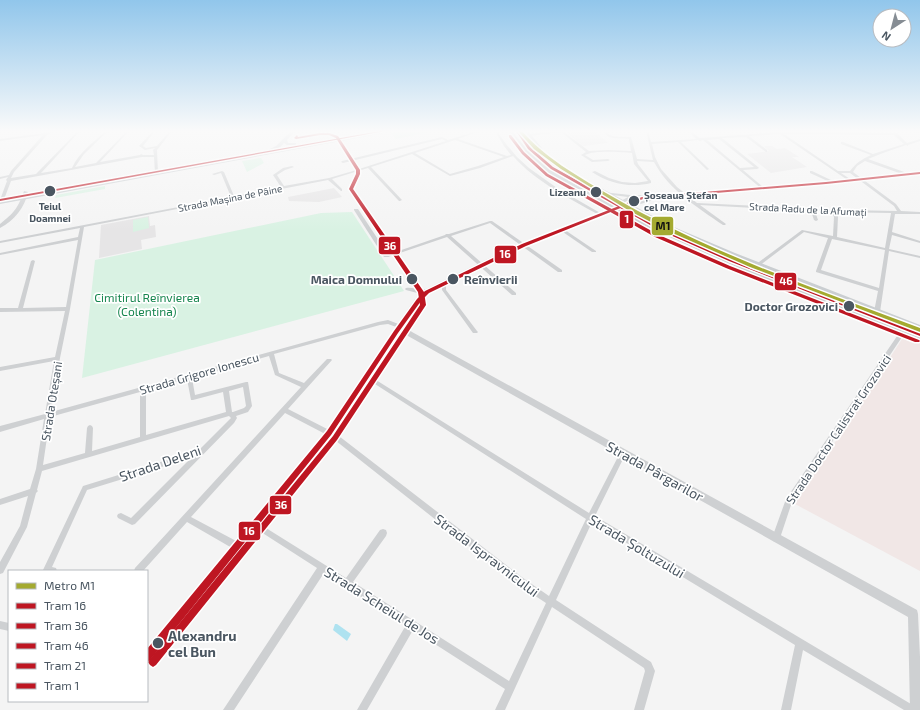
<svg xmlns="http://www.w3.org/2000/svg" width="920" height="710" viewBox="0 0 920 710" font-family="'Exo 2',sans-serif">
	<rect width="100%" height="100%" fill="#f4f4f4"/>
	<g fill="#e6e5e6">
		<path d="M 586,131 L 594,131 L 608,143 L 583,146 L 567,133 Z"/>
		<path d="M 764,146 L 772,146 L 777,149 L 785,148 L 799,157 L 792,157 L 807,167 L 771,173 L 747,154 L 769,151 Z"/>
		<path d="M 334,188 L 342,197 L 319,202 L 289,201 L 288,197 Z"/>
		<path d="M 149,216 L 150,226 L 155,225 L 156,237 L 141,240 L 142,249 L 99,258 L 101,225 Z"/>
	</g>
	<path fill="#f1e7e6" d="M 904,336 L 920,342 L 920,571 L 795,504 Z"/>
	<g fill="#d9f2e3">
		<path d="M 406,131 L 434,131 L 396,139 L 391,133 Z"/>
		<path d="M 261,158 L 264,163 L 247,172 L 242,161 Z"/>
		<path d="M 105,186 L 105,189 L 55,198 L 56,195 Z"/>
		<path d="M 352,212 L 404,291 L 82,378 L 95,260 L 321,213 Z"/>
		<path d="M 148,217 L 149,228 L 133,232 L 133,220 Z"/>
	</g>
	<path fill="#aee2f0" d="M 335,624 L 337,624 L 351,634 L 347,641 L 333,630 Z"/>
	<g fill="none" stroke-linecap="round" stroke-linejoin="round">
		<g fill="#ced0d2" fill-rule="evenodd">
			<path d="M 50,131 L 53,131 L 47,135 L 14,172 L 11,178 L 36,174 L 78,131 L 80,131 L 41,173 L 72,168 C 79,152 94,142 106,131 L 108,131 L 84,154 L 75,167 L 96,163 L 127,131 L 129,131 L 100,162 L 140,155 L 141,154 L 143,155 L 154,155 L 153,150 L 155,148 L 145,150 L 139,146 L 153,131 L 155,131 L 143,146 L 146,148 L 157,146 L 170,131 L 172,131 L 157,150 L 158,174 L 155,173 L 154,157 L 142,157 L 11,181 L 3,202 L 0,203 L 0,200 L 7,181 L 6,180 L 8,177 L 0,179 L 0,177 L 9,175 L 11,171 L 43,135 L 0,141 L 0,139 L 45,133 Z"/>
			<path d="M 477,131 L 480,131 L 458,139 L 507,156 L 511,155 L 504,146 L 495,131 L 497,131 L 506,144 L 517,157 L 529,168 L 557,188 L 602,214 L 599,215 C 569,198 536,182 513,156 L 480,168 L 450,176 L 412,154 L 371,167 L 401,199 L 402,200 L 400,201 L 399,201 L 368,168 L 332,179 L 342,189 L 342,191 L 341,191 L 328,180 L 84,227 L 70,309 L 60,358 L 51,412 L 378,322 L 388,320 L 401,325 L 402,326 L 399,328 L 388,324 L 380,325 L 274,354 L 279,373 L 304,383 L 327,359 L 331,359 L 332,360 L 288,409 L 335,433 L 523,578 L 549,596 L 586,519 L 364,377 L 363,376 L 364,375 L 368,375 L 589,513 L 621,451 L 623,450 L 625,451 L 626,453 L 595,516 L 916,707 L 918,710 L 904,710 L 803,650 L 791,710 L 781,710 L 795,645 L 592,522 L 556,600 L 651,662 L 655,671 L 644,710 L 634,710 L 645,671 L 644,668 L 552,607 L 505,710 L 495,710 L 505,689 L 413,630 L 367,710 L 357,710 L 406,625 L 347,588 L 344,587 L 344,585 L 324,573 L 234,710 L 223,710 L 225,707 L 317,568 L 250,525 L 249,523 L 250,521 L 253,520 L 346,578 L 380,530 L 383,529 L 386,530 L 387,533 L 386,536 L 353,582 L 509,681 L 546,603 L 517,584 L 331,437 L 285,413 L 191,517 L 238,542 L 239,545 L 238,548 L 235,549 L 232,548 L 187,522 L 143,571 L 134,571 L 135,568 L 301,387 L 275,375 L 269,356 L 192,378 L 195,395 L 246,382 L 248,382 L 252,406 L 248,412 L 236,416 L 237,418 L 234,423 L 135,524 L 132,525 L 118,518 L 117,516 L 118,514 L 121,513 L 131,518 L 191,458 L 87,490 L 52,567 L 56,568 L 57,571 L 43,571 L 43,570 L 83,486 L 199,450 L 231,418 L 229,416 L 42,471 L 37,490 L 38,491 L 36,493 L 27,527 L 3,573 L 0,574 L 0,562 L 20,526 L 28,496 L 0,505 L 0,499 L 30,489 L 36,469 L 44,419 L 0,432 L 0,426 L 45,414 L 54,361 L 0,371 L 0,367 L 55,357 L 65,311 L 0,312 L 0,308 L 18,308 L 31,261 L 33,260 L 35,261 L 23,308 L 66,307 L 78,240 L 0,255 L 0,253 L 78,237 L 80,228 L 0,243 L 0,241 L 231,197 L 221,173 L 214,175 L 212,174 L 222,171 L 224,172 L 234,196 L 281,187 L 273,175 L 283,168 L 292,166 L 294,167 L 285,170 L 277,175 L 284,186 L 329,178 L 353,171 L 446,141 L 442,139 L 343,163 L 341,162 L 342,161 L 442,137 L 448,140 ZM 455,140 L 504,157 L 478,166 L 450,174 L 415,153 ZM 187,379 L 191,400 L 193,400 L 223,392 L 226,412 L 146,435 L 146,390 ZM 243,387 L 246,406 L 244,408 L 233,412 L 232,412 L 229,391 ZM 140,392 L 140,437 L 92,451 L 93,428 L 92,426 L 90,425 L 88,426 L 87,428 L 85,453 L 43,465 L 50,417 Z"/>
			<path d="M 559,131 L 565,131 L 564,132 L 589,151 L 608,150 L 631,151 L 629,139 C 619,138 608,140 603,131 L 605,131 C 612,139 622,136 631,137 L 637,159 L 653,160 L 646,131 L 648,131 L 651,142 L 696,139 L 688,131 L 690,131 L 700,138 L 781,132 L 893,133 L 894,132 L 897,133 L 907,143 L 920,139 L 920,141 L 908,145 L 908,146 L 906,145 L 883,153 L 868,159 L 907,173 L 907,175 L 905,175 L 865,161 L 857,166 L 853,172 L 896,204 L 901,211 L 920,212 L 920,214 L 895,214 L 892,232 L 920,241 L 920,243 L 892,235 L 889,249 L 920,256 L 920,258 L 889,251 L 880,312 L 877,314 L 875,313 L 874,312 L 878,291 L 816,272 L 816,271 L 828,238 L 804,232 L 759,266 L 757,266 L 755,265 L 802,230 L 833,236 L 834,217 L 832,212 L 815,211 L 818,220 L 816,221 L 814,220 L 811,211 L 700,205 L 726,224 L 725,225 L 723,225 C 697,207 669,190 654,162 L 637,161 L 638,164 L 651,181 L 651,183 C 631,188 610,184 592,172 L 595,171 L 609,178 L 622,182 L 635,183 L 648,181 L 634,164 L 632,153 C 621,152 594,150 585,155 L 593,160 L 608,159 L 610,160 L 608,161 L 592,162 L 581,155 L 586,152 L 561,132 L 528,136 L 526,135 L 528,134 ZM 780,134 L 849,181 L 851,180 L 850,179 L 841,173 L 850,173 L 894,206 L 897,211 L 843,210 L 697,203 L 677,187 L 661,169 L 655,157 L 652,144 L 678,142 L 707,170 L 709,169 L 708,168 L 681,142 L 698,140 L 700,141 L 703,140 L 762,189 L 763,189 L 763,187 L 743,170 L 757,169 L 759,168 L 758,167 L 722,138 L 746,137 L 766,152 L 767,152 L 767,150 L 749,136 ZM 784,134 L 894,135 L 904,144 L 873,154 L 843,142 L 841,142 L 841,144 L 871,155 C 861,160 857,162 850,171 L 838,171 ZM 719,139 L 754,167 L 740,168 L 707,140 ZM 836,212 L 891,213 L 885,248 L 837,237 L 838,217 ZM 832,239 L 885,250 L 879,288 L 821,270 Z"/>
			<path d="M 810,171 L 812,171 L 835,182 L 832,183 L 810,173 Z"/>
			<path d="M 490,221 L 492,221 L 562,270 L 562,272 L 558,272 L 490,223 L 451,236 L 516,293 L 516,295 L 512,295 L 447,237 L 388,257 L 384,257 L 384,256 L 445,235 L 446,234 L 449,234 Z"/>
			<path d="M 560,228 L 562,228 L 596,251 L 596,252 L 592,252 L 560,230 Z"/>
			<path d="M 442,281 L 446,281 L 446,290 L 477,331 L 478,332 L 477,333 L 473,333 L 442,290 Z"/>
			<path d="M 908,322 L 910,323 L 911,324 L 910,325 L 792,502 L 779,541 L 776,542 L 773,541 L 772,538 L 786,499 L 906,323 Z"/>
			<path d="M 0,621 L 9,623 L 9,631 L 0,629 Z"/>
		</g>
		<g fill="#ced0d2" fill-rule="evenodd">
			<path d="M 920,172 L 920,174 L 820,184 L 665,197 C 649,201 634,207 617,209 L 502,256 L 429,292 L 419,301 L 403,325 L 412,332 L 917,610 L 918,614 L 920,657 L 920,710 L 910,710 L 908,617 L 408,336 L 396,326 L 415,299 L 421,294 L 406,290 L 405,289 L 406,288 C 412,287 418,290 426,289 L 498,254 L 615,207 L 619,202 L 628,197 L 605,194 L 603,193 L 603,192 L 630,195 L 632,196 L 653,194 L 655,195 L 653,196 L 634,199 L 626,202 L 621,206 L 629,205 L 644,199 L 665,195 L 820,182 Z"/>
			<path d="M 24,191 L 28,192 C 25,207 14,221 0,228 L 0,224 C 14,213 18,208 24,191 Z"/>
			<path d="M 354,209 L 358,209 L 389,256 L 388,257 L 384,257 L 354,210 Z"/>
		</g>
		<g fill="#ced0d4" fill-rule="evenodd">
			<path d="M 291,131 L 295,131 L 287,140 L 288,143 L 296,143 L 296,145 L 287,145 L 284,143 C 279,149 270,155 262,155 L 262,153 L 276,146 Z"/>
			<path d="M 912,131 L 920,131 L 920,133 L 912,132 Z"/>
		</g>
		<g fill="#caced1" fill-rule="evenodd">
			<path d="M 387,131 L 395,131 L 0,204 L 0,200 Z"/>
			<path d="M 508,131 L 512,131 C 540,170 585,190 627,211 C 722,259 821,296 920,334 L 920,340 L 759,277 L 643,225 L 579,191 L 551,175 L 527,155 L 516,144 Z"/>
			<path d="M 524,131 L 528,131 L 553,162 L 669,225 L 735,253 L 920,325 L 920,331 L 729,257 L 665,227 L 549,164 Z"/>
		</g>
		<g stroke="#c9cacc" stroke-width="1">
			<path d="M 603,212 L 611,205 L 607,199"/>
			<path d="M 606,212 L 621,211 L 634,214"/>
		</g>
		<defs>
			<path id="tram-1" d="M 920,172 L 920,174 L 826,184 L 643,199 L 526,246 L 429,293 L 421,301 L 398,333 L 331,435 L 150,660 L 147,662 L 147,649 L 327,431 L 394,331 L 417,299 L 425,291 L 522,244 L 642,197 L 826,182 Z"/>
			<path id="tram-2" d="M 320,133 L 329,133 L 338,136 L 360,170 L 360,174 L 353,189 L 424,292 L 426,305 L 337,440 L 156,665 L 153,667 L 150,665 L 148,662 L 150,659 L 333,436 L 420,305 L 418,292 L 349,189 L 356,174 L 356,170 L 336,138 L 329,135 L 320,135 L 296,139 L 294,138 L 297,135 L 298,137 Z"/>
			<path id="tram-3" d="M 516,131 L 518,131 L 530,147 L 553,167 L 663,228 L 733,259 L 920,332 L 920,336 L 729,261 L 659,230 L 551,169 L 528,149 Z"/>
			<path id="tram-4" d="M 380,131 L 385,131 L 0,201 L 0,199 Z"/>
			<path id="tram-5" d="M 509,135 L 511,135 L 524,152 L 548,174 L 659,235 L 730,266 L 919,340 L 920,341 L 919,342 L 915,342 L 726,268 L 655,237 L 546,176 L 522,154 L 509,137 Z"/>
		</defs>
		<use href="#tram-1" stroke="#fff" stroke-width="3"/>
		<use href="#tram-2" stroke="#fff" stroke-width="3"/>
		<use href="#tram-3" stroke="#fff" stroke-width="3"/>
		<use href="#tram-4" stroke="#fff" stroke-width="3"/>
		<use href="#tram-5" stroke="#fff" stroke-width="3"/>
		<use href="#tram-1" fill="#be1622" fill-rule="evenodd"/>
		<use href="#tram-2" fill="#be1622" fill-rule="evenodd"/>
		<use href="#tram-3" fill="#be1622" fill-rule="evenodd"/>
		<use href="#tram-4" fill="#be1622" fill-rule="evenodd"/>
		<use href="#tram-5" fill="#be1622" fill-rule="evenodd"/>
		<defs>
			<path id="metro-1" d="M 518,131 L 522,131 C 545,158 576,175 606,193 C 705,251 813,288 920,328 L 920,332 L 750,267 L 668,231 L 628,210 L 561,169 L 534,149 Z"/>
		</defs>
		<use href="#metro-1" stroke="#fff" stroke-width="3"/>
		<use href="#metro-1" fill="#a4aa30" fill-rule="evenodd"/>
	</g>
	<linearGradient id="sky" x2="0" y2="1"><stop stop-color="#91c6eb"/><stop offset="0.57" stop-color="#fafafa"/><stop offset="1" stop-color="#fafafa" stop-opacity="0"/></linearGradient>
	<rect width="920" height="230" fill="url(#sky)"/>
	<g fill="#4a5661" stroke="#fff" stroke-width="1.5">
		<circle cx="50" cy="191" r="6"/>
		<circle cx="596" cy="192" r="6"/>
		<circle cx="634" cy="201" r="6"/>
		<circle cx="412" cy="279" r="6"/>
		<circle cx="453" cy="279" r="6"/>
		<circle cx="849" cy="306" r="6"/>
		<circle cx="158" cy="643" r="6"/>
	</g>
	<g text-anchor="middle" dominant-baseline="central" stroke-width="3.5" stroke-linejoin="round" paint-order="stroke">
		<g font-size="10" font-weight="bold" fill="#4a5661" stroke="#fff" text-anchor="end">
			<text x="586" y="192">Lizeanu</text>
			<text x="644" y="195" text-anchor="start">Șoseaua Ștefan<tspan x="644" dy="12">cel Mare</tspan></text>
			<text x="50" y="206" text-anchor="middle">Teiul<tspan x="50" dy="12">Doamnei</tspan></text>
		</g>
		<g font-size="10" fill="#4a5661" stroke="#fff">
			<text transform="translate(230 198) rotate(-11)">Strada Mașina de Pâine</text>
			<text transform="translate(808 209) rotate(3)">Strada Radu de la Afumați</text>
		</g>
		<g font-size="12" font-weight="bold" fill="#4a5661" stroke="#fff" text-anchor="end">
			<text x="402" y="279">Maica Domnului</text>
			<text x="464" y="279" text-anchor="start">Reînvierii</text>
			<text x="838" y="306">Doctor Grozovici</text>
		</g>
		<g font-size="12" fill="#17864f" stroke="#fff">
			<text x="147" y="297">Cimitirul Reînvierea<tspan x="147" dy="14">(Colentina)</tspan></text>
		</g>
		<g font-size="12" fill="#4a5661" stroke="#fff">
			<text transform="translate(199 373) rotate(-16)">Strada Grigore Ionescu</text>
			<text transform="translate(51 401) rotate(-81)">Strada Oteșani</text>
			<text transform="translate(838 429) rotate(-56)">Strada Doctor Calistrat Grozovici</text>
		</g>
		<g font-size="14" fill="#4a5661" stroke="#fff">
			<text transform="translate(160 463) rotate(-19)">Strada Deleni</text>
			<text transform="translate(655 471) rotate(29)">Strada Pârgarilor</text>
			<text transform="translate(637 546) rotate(31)">Strada Șoltuzului</text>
			<text transform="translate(487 555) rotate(37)">Strada Ispravnicului</text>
			<text transform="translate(382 605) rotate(32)">Strada Scheiul de Jos</text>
		</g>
		<g font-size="14" font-weight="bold" fill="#4a5661" stroke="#fff" text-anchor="start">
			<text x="168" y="635">Alexandru<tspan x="168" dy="16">cel Bun</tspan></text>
		</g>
	</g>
	<g stroke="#fff" stroke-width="1.5">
		<rect x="619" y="210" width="15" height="19" rx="4" fill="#be1622"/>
		<rect x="651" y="216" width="23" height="20" rx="4" fill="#a4aa30"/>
		<rect x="378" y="236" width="23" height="19" rx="4" fill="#be1622"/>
		<rect x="494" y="245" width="23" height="19" rx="4" fill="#be1622"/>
		<rect x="774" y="272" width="23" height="19" rx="4" fill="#be1622"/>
		<rect x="269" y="495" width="23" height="20" rx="4" fill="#be1622"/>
		<rect x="238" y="521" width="23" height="20" rx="4" fill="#be1622"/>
	</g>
	<g font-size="11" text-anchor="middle" font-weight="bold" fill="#fff">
		<text x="627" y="223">1</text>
		<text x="390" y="250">36</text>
		<text x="505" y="258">16</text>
		<text x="786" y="285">46</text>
		<text x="281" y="509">36</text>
		<text x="249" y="535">16</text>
	</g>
	<g font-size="11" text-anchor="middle" font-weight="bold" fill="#111">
		<text x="663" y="230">M1</text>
	</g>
	<rect x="8" y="570" width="140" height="132" fill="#ffffff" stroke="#b7bbc0"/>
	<rect x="16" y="583" width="20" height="6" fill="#a4aa30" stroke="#b7bbc0"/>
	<text x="44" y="590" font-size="12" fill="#4a5661">Metro M1</text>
	<rect x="16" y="603" width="20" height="6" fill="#be1622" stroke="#b7bbc0"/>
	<text x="44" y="610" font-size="12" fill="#4a5661">Tram 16</text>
	<rect x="16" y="623" width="20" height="6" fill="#be1622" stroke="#b7bbc0"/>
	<text x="44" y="630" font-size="12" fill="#4a5661">Tram 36</text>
	<rect x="16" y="643" width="20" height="6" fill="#be1622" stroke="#b7bbc0"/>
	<text x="44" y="650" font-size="12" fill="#4a5661">Tram 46</text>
	<rect x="16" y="663" width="20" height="6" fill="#be1622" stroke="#b7bbc0"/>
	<text x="44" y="670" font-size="12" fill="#4a5661">Tram 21</text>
	<rect x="16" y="683" width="20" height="6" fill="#be1622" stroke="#b7bbc0"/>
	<text x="44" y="690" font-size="12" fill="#4a5661">Tram 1</text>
	<g transform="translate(892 28) rotate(216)"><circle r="19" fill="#ffffff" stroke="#b7bbc0"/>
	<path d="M0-3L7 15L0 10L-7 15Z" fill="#868d94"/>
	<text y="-6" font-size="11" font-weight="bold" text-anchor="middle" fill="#4a5661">N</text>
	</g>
</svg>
